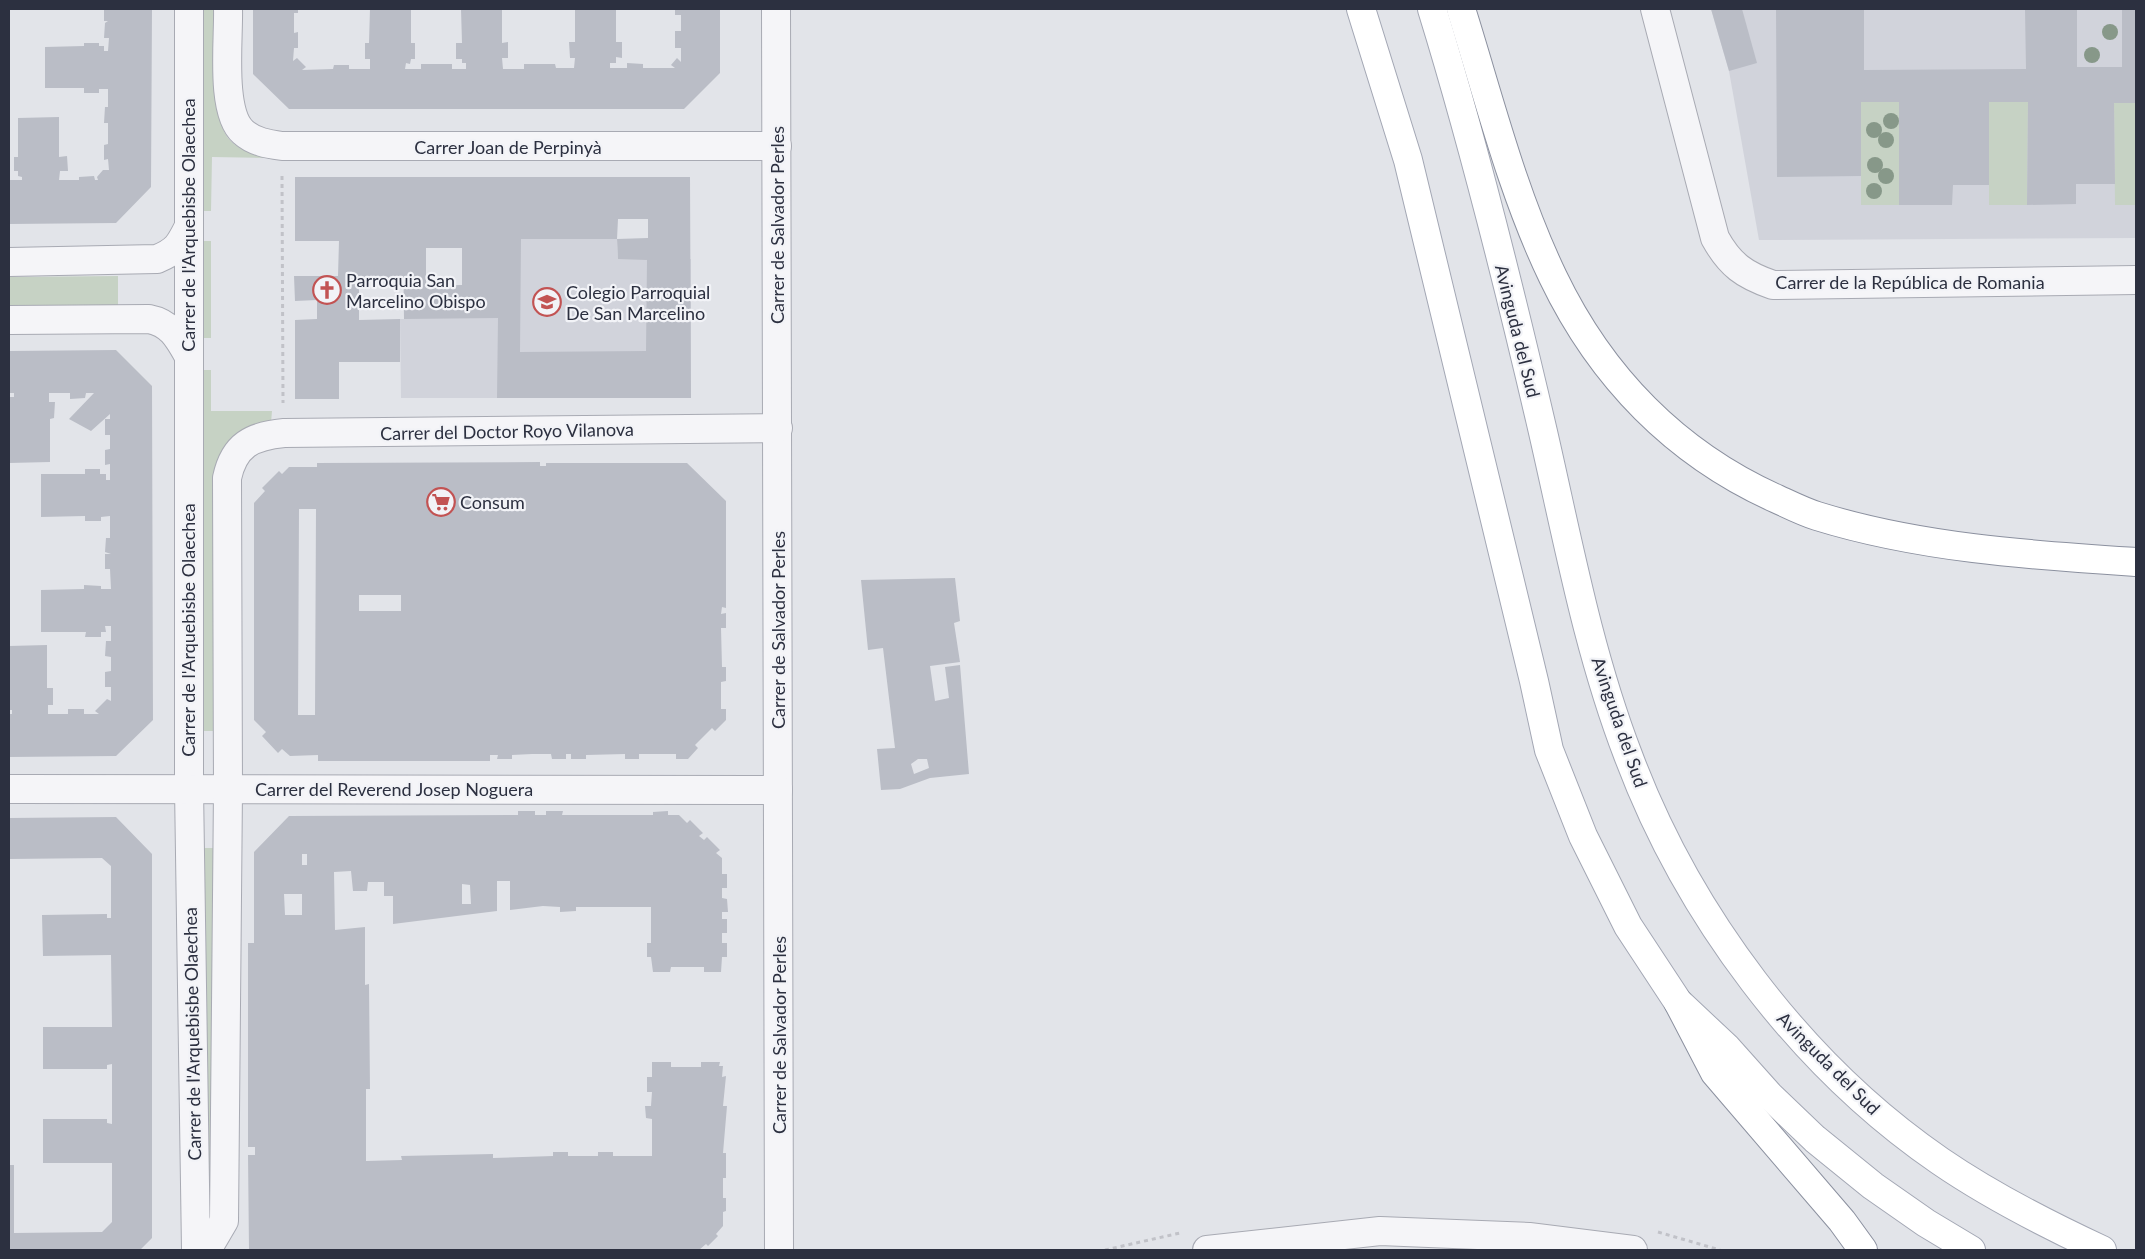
<svg xmlns="http://www.w3.org/2000/svg" width="2145" height="1259" viewBox="0 0 2145 1259" font-family="Lato,sans-serif">
	<rect width="100%" height="100%" fill="#e2e4e9"/>
	<g fill="#d1d3db">
		<path d="M 1711,9 L 2136,9 L 2136,238 L 1759,240 L 1729,71 Z"/>
		<path d="M 499,177 L 605,239 L 617,239 L 618,259 L 691,259 L 691,398 L 401,398 L 400,319 L 404,319 L 403,286 L 462,285 L 462,240 Z"/>
	</g>
	<g fill="#c6d2c4">
		<path d="M 198,9 L 218,9 C 218,39 211,116 228,138 C 239,151 254,154 269,158 L 212,157 L 211,211 L 199,211 Z"/>
		<rect x="1861" y="102" width="38" height="103"/>
		<path d="M 1989,102 L 2028,102 L 2027,205 L 1989,205 Z"/>
		<path d="M 2114,103 L 2136,103 L 2136,205 L 2115,205 Z"/>
		<rect x="198" y="241" width="13" height="97"/>
		<path d="M 118,276 L 118,308 L 10,309 L 10,277 Z"/>
		<path d="M 199,370 L 211,370 L 211,411 L 272,411 L 271,423 C 248,424 234,432 222,452 L 218,731 L 198,731 Z"/>
		<path d="M 202,848 L 216,848 L 211,1218 L 209,1224 Z"/>
	</g>
	<g fill="#babdc6" fill-rule="evenodd">
		<path d="M 104,9 L 152,9 L 151,187 L 116,223 L 9,224 L 9,180 L 22,180 L 22,177 L 18,176 L 18,171 L 14,171 L 14,157 L 18,157 L 18,118 L 59,117 L 59,157 L 67,156 L 68,171 L 60,171 L 59,180 L 79,180 L 79,177 L 94,176 L 95,180 L 98,180 L 97,177 L 103,170 L 109,170 L 108,159 L 104,160 L 104,145 L 108,144 L 108,123 L 104,123 L 105,107 L 108,107 L 108,89 L 99,89 L 99,93 L 84,93 L 84,88 L 45,88 L 45,47 L 84,46 L 84,43 L 99,43 L 99,46 L 104,46 L 104,51 L 108,51 L 109,38 L 104,38 L 105,23 L 108,21 L 104,21 Z"/>
		<path d="M 253,9 L 298,9 L 298,13 L 294,13 L 294,33 L 298,32 L 298,48 L 294,48 L 293,61 L 297,58 L 306,67 L 302,70 L 333,69 L 334,65 L 349,65 L 349,69 L 370,69 L 370,59 L 365,59 L 365,43 L 369,43 L 370,9 L 411,9 L 411,43 L 415,43 L 415,59 L 411,59 L 410,64 L 406,63 L 405,69 L 421,69 L 421,64 L 452,64 L 452,69 L 466,69 L 466,63 L 462,63 L 462,59 L 456,59 L 456,43 L 462,43 L 461,9 L 502,9 L 502,43 L 508,42 L 508,58 L 502,58 L 503,69 L 524,69 L 524,64 L 555,64 L 556,68 L 574,68 L 575,58 L 570,58 L 569,42 L 575,42 L 575,9 L 616,9 L 616,42 L 622,42 L 622,58 L 616,57 L 616,63 L 610,63 L 610,68 L 627,68 L 627,63 L 643,64 L 643,68 L 675,68 L 671,65 L 677,58 L 681,62 L 681,48 L 675,48 L 675,31 L 681,31 L 681,15 L 675,15 L 675,9 L 720,9 L 720,73 L 684,109 L 289,109 L 253,74 Z"/>
		<path d="M 1711,9 L 1742,9 L 1757,63 L 1729,71 Z"/>
		<path d="M 1776,9 L 1864,9 L 1864,70 L 2026,69 L 2025,9 L 2077,9 L 2077,67 L 2122,67 L 2122,9 L 2136,9 L 2136,103 L 2114,103 L 2115,184 L 2076,184 L 2076,204 L 2027,205 L 2028,102 L 1989,102 L 1989,185 L 1953,185 L 1952,205 L 1899,205 L 1899,102 L 1861,102 L 1861,176 L 1777,177 Z"/>
		<path d="M 295,177 L 690,177 L 691,398 L 497,398 L 498,318 L 404,319 L 404,278 L 359,279 L 359,320 L 400,319 L 400,362 L 339,362 L 339,399 L 295,399 L 295,320 L 317,319 L 317,300 L 295,301 L 294,276 L 338,276 L 339,241 L 295,241 ZM 618,219 L 648,219 L 648,238 L 617,239 L 618,259 L 647,260 L 646,351 L 520,352 L 521,239 L 617,239 ZM 426,248 L 462,248 L 462,285 L 426,286 Z"/>
		<path d="M 116,350 L 152,386 L 153,720 L 116,756 L 9,757 L 9,714 L 12,714 L 12,710 L 9,710 L 9,646 L 47,645 L 47,688 L 53,688 L 53,705 L 48,705 L 48,714 L 68,714 L 68,709 L 84,709 L 84,714 L 99,714 L 95,711 L 107,699 L 111,701 L 111,687 L 105,687 L 105,672 L 111,671 L 111,657 L 105,656 L 106,641 L 111,641 L 111,626 L 105,626 L 106,632 L 101,632 L 101,637 L 85,637 L 86,632 L 41,632 L 41,590 L 84,589 L 84,585 L 101,586 L 101,589 L 111,589 L 110,569 L 105,569 L 105,554 L 111,554 L 105,552 L 106,538 L 110,538 L 110,516 L 101,517 L 101,521 L 85,521 L 85,516 L 41,517 L 41,474 L 85,474 L 85,469 L 100,469 L 100,474 L 106,474 L 106,480 L 110,480 L 110,464 L 105,465 L 105,450 L 110,449 L 110,435 L 105,435 L 105,419 L 110,419 L 110,414 L 91,431 L 69,419 L 94,393 L 86,393 L 85,398 L 70,399 L 70,393 L 49,393 L 49,402 L 55,402 L 54,418 L 50,419 L 50,462 L 9,463 L 9,397 L 14,397 L 14,393 L 9,393 L 9,351 Z"/>
		<path d="M 540,462 L 540,466 L 546,466 L 546,463 L 687,463 L 726,501 L 726,608 L 722,607 L 721,614 L 726,613 L 726,628 L 721,628 L 722,667 L 726,667 L 726,681 L 721,682 L 721,709 L 726,709 L 726,720 L 715,731 L 712,728 L 695,745 L 698,748 L 688,759 L 676,759 L 676,754 L 639,754 L 639,759 L 625,759 L 625,754 L 586,755 L 586,759 L 571,759 L 571,754 L 566,754 L 566,759 L 552,759 L 551,754 L 532,754 L 512,755 L 512,759 L 497,759 L 498,755 L 490,755 L 490,761 L 318,761 L 318,755 L 290,756 L 282,749 L 278,753 L 262,736 L 266,732 L 254,720 L 254,503 L 265,491 L 262,488 L 279,471 L 282,474 L 289,467 L 317,467 L 317,463 ZM 299,509 L 316,509 L 315,715 L 298,715 ZM 359,595 L 401,595 L 401,611 L 359,611 Z"/>
		<path d="M 955,578 L 960,621 L 954,623 L 960,662 L 930,666 L 935,701 L 949,698 L 945,667 L 960,665 L 969,774 L 930,778 L 900,789 L 881,790 L 877,749 L 895,748 L 883,648 L 868,650 L 861,580 ZM 918,759 L 927,759 L 929,768 L 914,774 L 911,764 Z"/>
		<path d="M 518,811 L 535,811 L 535,815 L 546,815 L 546,811 L 563,811 L 562,815 L 653,815 L 653,812 L 668,811 L 668,815 L 679,815 L 687,823 L 690,820 L 703,833 L 699,836 L 704,840 L 707,837 L 720,850 L 716,853 L 722,858 L 722,874 L 727,874 L 727,888 L 722,888 L 722,898 L 727,899 L 728,912 L 722,912 L 722,919 L 727,919 L 727,933 L 722,933 L 722,943 L 727,943 L 727,957 L 722,957 L 721,972 L 704,972 L 704,967 L 671,967 L 670,972 L 653,972 L 651,957 L 647,957 L 647,943 L 651,943 L 651,907 L 576,907 L 576,911 L 560,912 L 560,907 L 543,906 L 510,910 L 510,881 L 497,881 L 497,911 L 393,924 L 393,896 L 384,896 L 384,882 L 368,882 L 367,891 L 353,891 L 351,871 L 334,872 L 335,930 L 365,927 L 365,985 L 369,984 L 370,1089 L 366,1089 L 366,1161 L 402,1160 L 401,1156 L 493,1154 L 493,1158 L 553,1156 L 553,1152 L 568,1152 L 568,1156 L 598,1156 L 598,1152 L 613,1152 L 613,1156 L 652,1156 L 652,1119 L 646,1118 L 645,1106 L 651,1106 L 652,1092 L 647,1092 L 647,1077 L 652,1077 L 652,1062 L 671,1062 L 671,1067 L 701,1067 L 701,1062 L 720,1062 L 719,1066 L 723,1066 L 722,1077 L 726,1076 L 723,1106 L 727,1106 L 723,1153 L 726,1153 L 726,1178 L 723,1178 L 723,1198 L 726,1198 L 726,1211 L 723,1212 L 723,1226 L 716,1234 L 718,1236 L 708,1246 L 706,1244 L 699,1250 L 249,1250 L 248,1155 L 255,1155 L 255,1147 L 248,1147 L 248,943 L 254,943 L 254,852 L 289,816 L 518,815 ZM 302,854 L 307,854 L 307,865 L 302,865 ZM 462,884 L 470,885 L 471,904 L 462,904 ZM 284,894 L 302,894 L 302,915 L 285,915 Z"/>
		<path d="M 116,817 L 152,854 L 152,1238 L 140,1250 L 9,1250 L 9,1165 L 14,1165 L 14,1233 L 102,1232 L 112,1222 L 112,1163 L 43,1163 L 43,1119 L 107,1119 L 107,1123 L 112,1124 L 112,1064 L 107,1065 L 107,1069 L 43,1069 L 43,1027 L 112,1027 L 111,955 L 43,956 L 42,915 L 107,914 L 107,918 L 111,918 L 111,866 L 102,858 L 9,859 L 9,818 Z"/>
	</g>
	<g fill="none" stroke-linecap="round" stroke-linejoin="round">
		<defs>
			<g id="minor">
				<path d="M 189,9 L 189,788 L 196,1250"/>
				<path d="M 228,9 C 229,38 220,112 243,132 C 254,142 268,144 282,146 L 777,146"/>
				<path d="M 776,9 L 779,1250"/>
				<path d="M 1655,9 L 1715,238 C 1730,265 1744,275 1773,285 L 2136,280"/>
				<path d="M 9,262 L 157,259 C 177,251 180,244 189,226"/>
				<path d="M 9,320 L 149,319 C 170,323 178,337 188,355"/>
				<path d="M 9,789 L 778,790"/>
				<path d="M 207,1250 L 224,1221 L 228,789 L 227,478 C 234,445 252,436 284,433 L 778,428"/>
				<path d="M 1207,1250 L 1380,1231 L 1529,1237 L 1633,1250"/>
			</g>
			<g id="major">
				<path d="M 1361,9 L 1408,160 L 1534,681 L 1549,750 L 1583,836 L 1628,926 L 1678,1002 L 1727,1048 L 1769,1095 L 1815,1139 L 1873,1186 L 1926,1223 L 1971,1250"/>
				<path d="M 1432,9 C 1475,148 1510,290 1543,432 C 1568,541 1588,651 1628,755 C 1687,913 1800,1065 1940,1161 C 1991,1196 2046,1224 2102,1250"/>
			</g>
			<g id="highway">
				<path d="M 1461,9 C 1489,98 1512,192 1553,277 C 1601,377 1676,454 1777,499 C 1790,505 1804,512 1817,516 C 1920,548 2030,555 2136,562"/>
				<path d="M 1678,1002 L 1715,1073 L 1842,1221 L 1863,1250"/>
			</g>
		</defs>
		<use href="#minor" stroke="#a8aab3" stroke-width="30"/>
		<use href="#major" stroke="#a3a7b4" stroke-width="30"/>
		<use href="#highway" stroke="#8b909f" stroke-width="30"/>
		<g stroke="#c1c2c8" stroke-width="3" stroke-dasharray="4 4" stroke-linecap="butt">
			<path d="M 282,176 L 283,403"/>
			<path d="M 1658,1232 L 1720,1250"/>
			<path d="M 1105,1250 L 1180,1233"/>
		</g>
		<use href="#minor" stroke="#f5f5f8" stroke-width="28"/>
		<use href="#major" stroke="#fff" stroke-width="28"/>
		<use href="#highway" stroke="#fff" stroke-width="28"/>
	</g>
	<g fill="#879889">
		<circle cx="2110" cy="32" r="8"/>
		<circle cx="2092" cy="55" r="8"/>
		<circle cx="1891" cy="121" r="8"/>
		<circle cx="1874" cy="130" r="8"/>
		<circle cx="1886" cy="140" r="8"/>
		<circle cx="1875" cy="165" r="8"/>
		<circle cx="1886" cy="176" r="8"/>
		<circle cx="1874" cy="191" r="8"/>
	</g>
	<defs>
		<symbol id="church-ring" viewBox="-11 -11 22 22"><circle r="9.5" fill="#f2f3f7" stroke="#c25353" stroke-width="1.5"/><path d="M-1.2-6h2.4v3.5h3.3v2.4h-3.3V6h-2.4V-.1h-3.3v-2.4h3.3Z" fill="#c25353"/></symbol>
		<symbol id="school-ring" viewBox="-11 -11 22 22"><circle r="9.5" fill="#f2f3f7" stroke="#c25353" stroke-width="1.5"/><path d="M0-5L7-2L0 1L-7-2ZM-4 1L0 2.5L4 1V4Q0 6-4 4Z" fill="#c25353"/></symbol>
		<symbol id="supermarket-ring" viewBox="-11 -11 22 22"><circle r="9.5" fill="#f2f3f7" stroke="#c25353" stroke-width="1.5"/><path d="M-6-5.5h2.5l.6 2H6L4.5 2H-2.5L-4.4-4H-6ZM-1.5 3.2a1.3 1.3 0 1 0 .1 0ZM3 3.2a1.3 1.3 0 1 0 .1 0Z" fill="#c25353"/></symbol>
	</defs>
	<g fill-rule="evenodd">
		<use href="#church-ring" x="311" y="274" width="32" height="32"/>
		<use href="#school-ring" x="531" y="286" width="32" height="32"/>
		<use href="#supermarket-ring" x="425" y="486" width="32" height="32"/>
	</g>
	<g text-anchor="middle" dominant-baseline="central" stroke-width="4.5" stroke-linejoin="round" paint-order="stroke">
		<g font-size="18" fill="#2c3040" stroke="#f2f3f7">
			<text x="508" y="147">Carrer Joan de Perpinyà</text>
			<text transform="translate(188 225) rotate(-90)">Carrer de l'Arquebisbe Olaechea</text>
			<text transform="translate(777 225) rotate(-90)">Carrer de Salvador Perles</text>
			<text x="1910" y="282">Carrer de la República de Romania</text>
			<text transform="translate(1518 331) rotate(76)">Avinguda del Sud</text>
			<text transform="translate(507 431) rotate(-1)">Carrer del Doctor Royo Vilanova</text>
			<text transform="translate(188 630) rotate(-90)">Carrer de l'Arquebisbe Olaechea</text>
			<text transform="translate(778 630) rotate(-90)">Carrer de Salvador Perles</text>
			<text transform="translate(1620 722) rotate(71)">Avinguda del Sud</text>
			<text x="394" y="789">Carrer del Reverend Josep Noguera</text>
			<text transform="translate(192 1034) rotate(-91)">Carrer de l'Arquebisbe Olaechea</text>
			<text transform="translate(779 1035) rotate(-90)">Carrer de Salvador Perles</text>
			<text transform="translate(1829 1063) rotate(45)">Avinguda del Sud</text>
		</g>
		<g font-size="18" fill="#2c3040" stroke="#f2f3f7" text-anchor="start">
			<text x="346" y="280">Parroquia San<tspan x="346" dy="21">Marcelino Obispo</tspan></text>
			<text x="566" y="292">Colegio Parroquial<tspan x="566" dy="21">De San Marcelino</tspan></text>
			<text x="460" y="502">Consum</text>
		</g>
	</g>
	<rect width="2145" height="1259" fill="none" stroke="#2c3040" stroke-width="20"/>
</svg>
